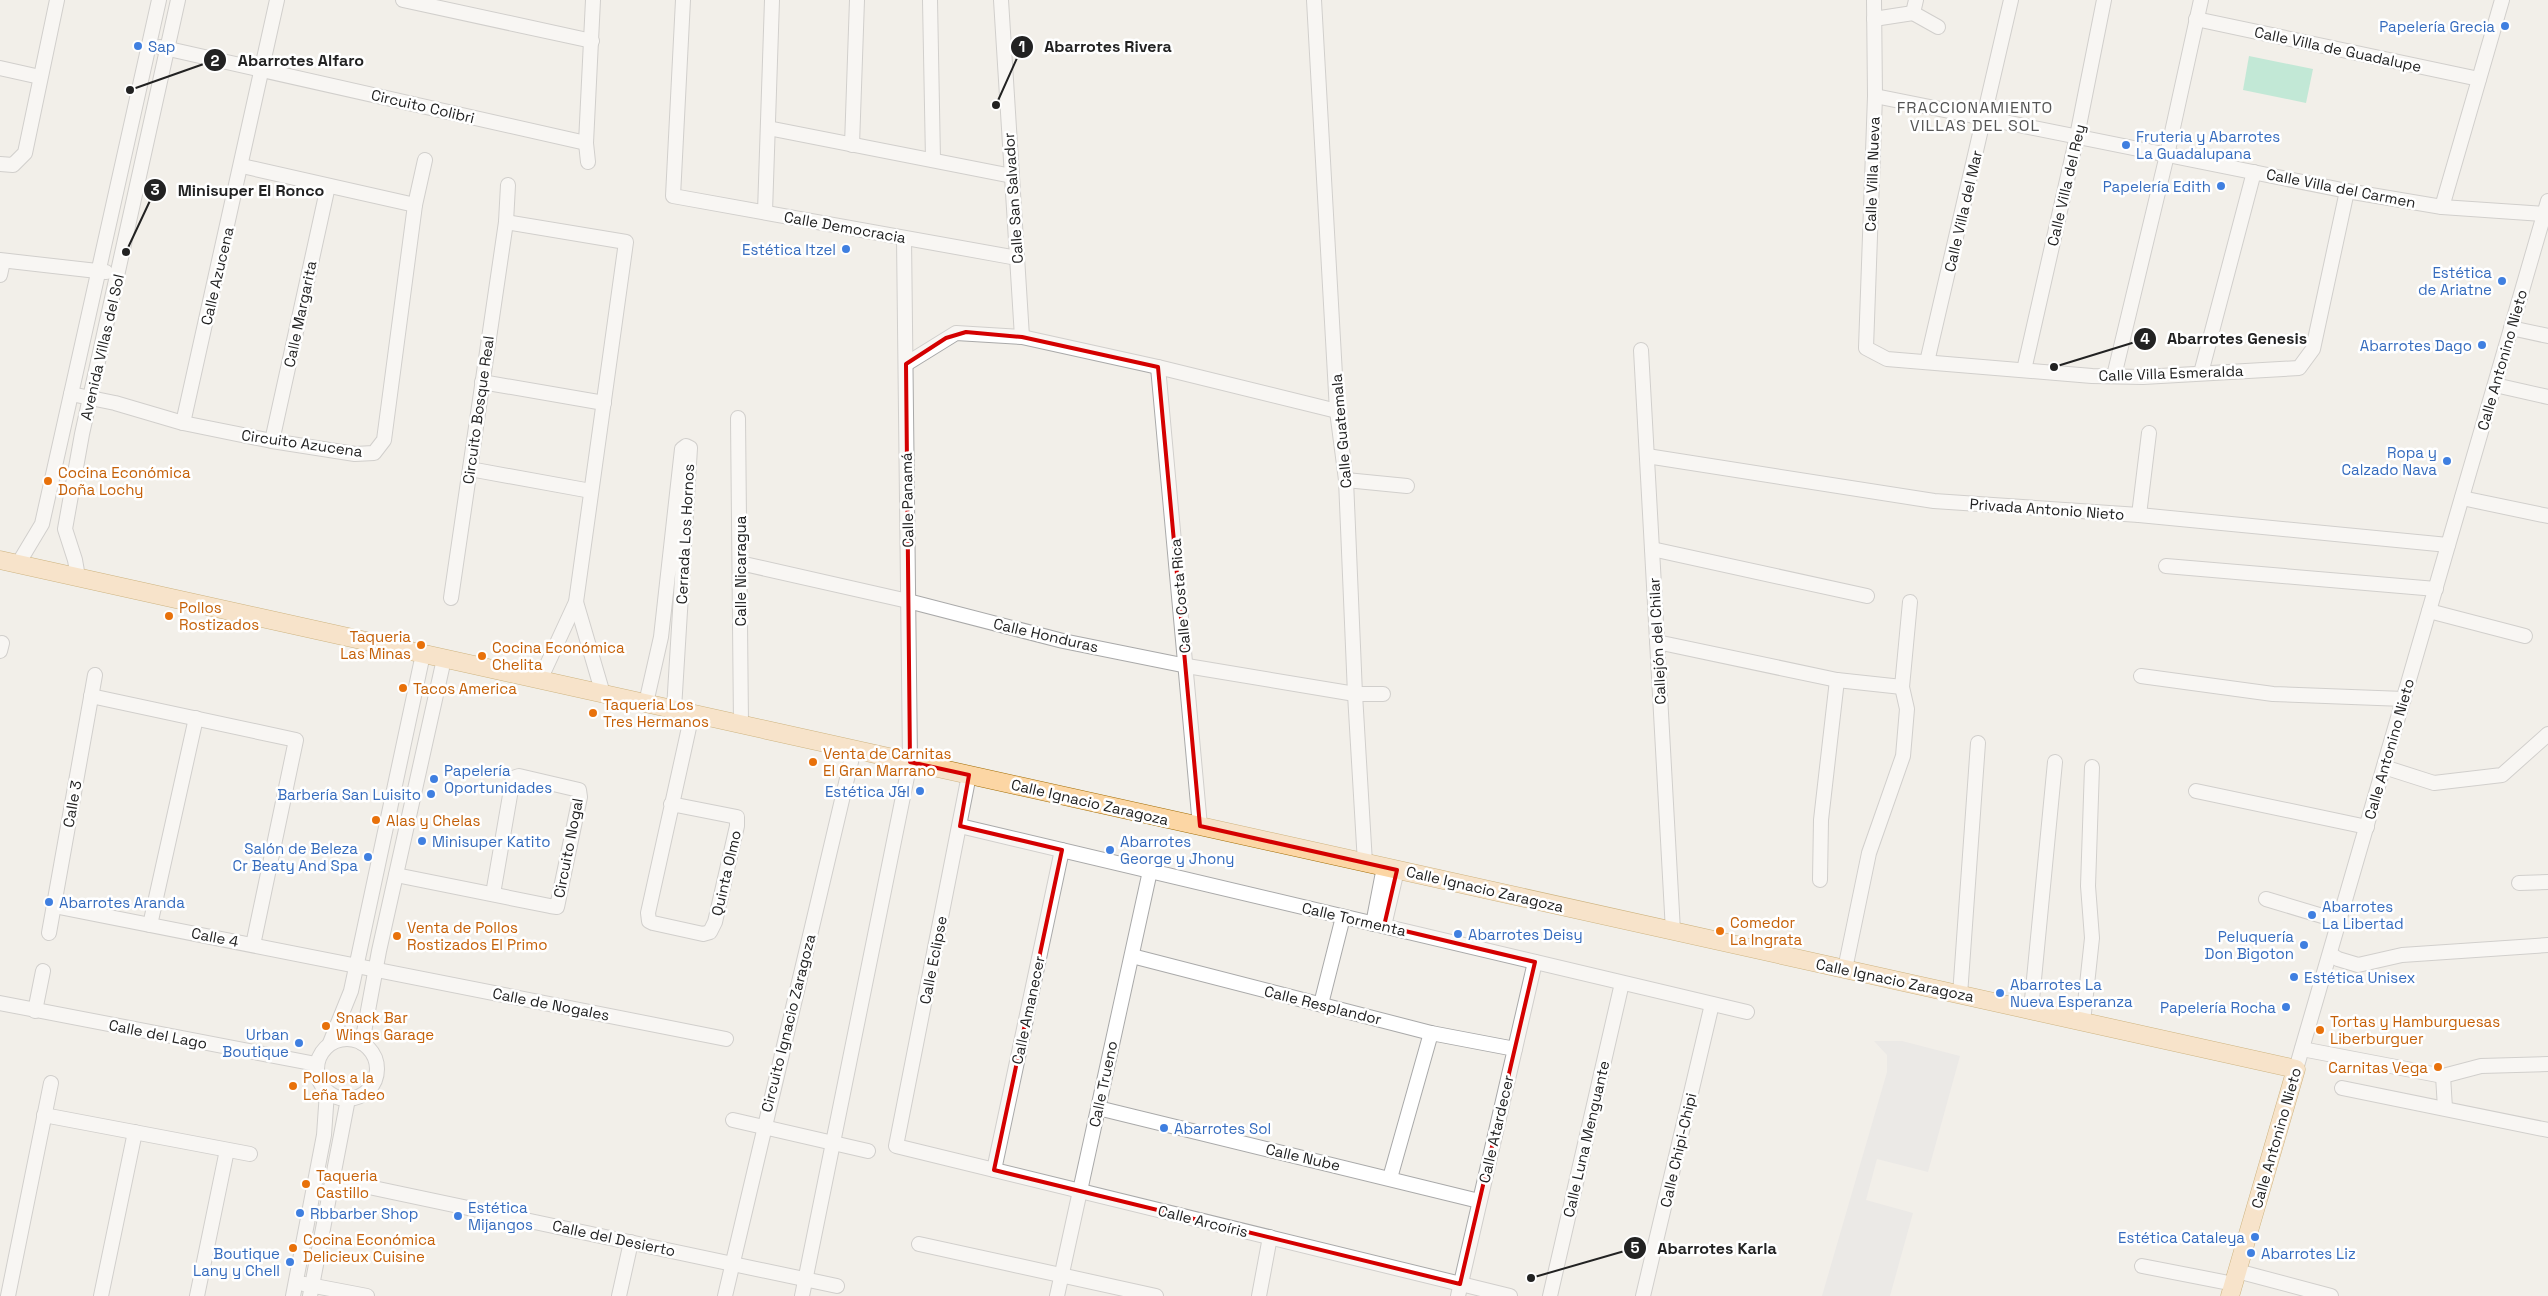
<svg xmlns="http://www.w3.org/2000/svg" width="2548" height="1296" viewBox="0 0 2548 1296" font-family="'Space Grotesk',sans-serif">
	<rect width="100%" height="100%" fill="#f2efe9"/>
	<path fill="#88e0be" d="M 2249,56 L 2313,69 L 2306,103 L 2243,90 Z"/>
	<path fill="#e2e2e2" d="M 1874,1041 L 1902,1041 L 1960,1056 L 1928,1172 L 1877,1159 L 1866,1200 L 1913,1213 L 1890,1296 L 1822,1296 L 1887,1072 L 1887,1055 Z"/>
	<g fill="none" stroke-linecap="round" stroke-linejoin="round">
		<defs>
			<g id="minor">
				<path d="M 403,0 L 592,41"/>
				<path d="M 683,0 L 673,196 L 1017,258"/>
				<path d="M 930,0 L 933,160"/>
				<path d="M 1001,0 L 1022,337"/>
				<path d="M 1314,0 L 1337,411 L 1346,480 L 1355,694 L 1365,863"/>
				<path d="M 1874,0 L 1875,96 L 1866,348 L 1887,359 L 2092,376 L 2143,377 L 2299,368 L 2313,349 L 2347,191"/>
				<path d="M 1913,13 L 1938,27"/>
				<path d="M 1913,13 L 1916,0"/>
				<path d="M 1874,19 L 1913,13"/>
				<path d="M 2196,19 L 2479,79"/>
				<path d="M 160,47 L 586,143"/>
				<path d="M 0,68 L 40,77"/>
				<path d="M 1875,96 L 2347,191 L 2442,207 L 2544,214"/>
				<path d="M 768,128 L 1012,176"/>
				<path d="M 852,145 L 857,0"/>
				<path d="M 588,162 L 586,143 L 593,0"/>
				<path d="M 0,164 L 13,165 L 25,153 L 57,0"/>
				<path d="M 242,166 L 415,205"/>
				<path d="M 2442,207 L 2502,0"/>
				<path d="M 765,212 L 772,0"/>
				<path d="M 506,222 L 626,242 L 576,602 L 540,680"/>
				<path d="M 0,260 L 106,272"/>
				<path d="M 0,275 L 3,261"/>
				<path d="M 2511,328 L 2548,336"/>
				<path d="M 1641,350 L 1673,931"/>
				<path d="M 1927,362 L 2011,0"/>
				<path d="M 906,364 L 956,333 L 1022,337 L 1158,367 L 1337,411"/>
				<path d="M 1158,367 L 1200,826"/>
				<path d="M 2024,370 L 2077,136 L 2104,0"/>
				<path d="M 2201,373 L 2254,172"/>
				<path d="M 2114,376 L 2167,155 L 2201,0"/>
				<path d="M 482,382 L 604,403"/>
				<path d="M 2495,385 L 2548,397"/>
				<path d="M 71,394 L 115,403 L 183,423 L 272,441 L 355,454 L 374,453 L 384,440 L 415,205 L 425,160"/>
				<path d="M 738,418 L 741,724"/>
				<path d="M 183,423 L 277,0"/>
				<path d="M 272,441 L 328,186"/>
				<path d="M 1647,456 L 1934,501 L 2139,515 L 2448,545"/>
				<path d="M 470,469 L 591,491"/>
				<path d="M 1346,480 L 1407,486"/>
				<path d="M 2462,498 L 2548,516"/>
				<path d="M 2139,515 L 2149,433"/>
				<path d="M 1652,549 L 1867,596"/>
				<path d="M 740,563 L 908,601 L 1063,641 L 1187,666 L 1355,694 L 1383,694"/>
				<path d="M 18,564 L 42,524 L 159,0"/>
				<path d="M 2166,566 L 2436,589"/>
				<path d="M 78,577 L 75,560 L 65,529 L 82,434 L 178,0"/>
				<path d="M 451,598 L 506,222 L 508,185"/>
				<path d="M 576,602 L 603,694"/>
				<path d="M 2429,611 L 2525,636"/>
				<path d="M 1657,642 L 1837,680 L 1902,687"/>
				<path d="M 0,651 L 2,643"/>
				<path d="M 2141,676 L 2273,694 L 2404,699"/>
				<path d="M 91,696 L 296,740 L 253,945"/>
				<path d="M 646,703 L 661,637 L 682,449 L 686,446 L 690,448 L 674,709"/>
				<path d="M 2384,767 L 2434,783 L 2502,775 L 2548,734"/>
				<path d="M 969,775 L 896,1146 L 1510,1296"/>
				<path d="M 2196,791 L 2367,827"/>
				<path d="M 671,804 L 737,817 L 737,826 L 715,922 L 710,932 L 703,934 L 653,923 L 649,921 L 648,913 L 692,714"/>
				<path d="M 960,826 L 1747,1012"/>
				<path d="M 396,875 L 550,906 L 557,907 L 580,797 L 579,790 L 519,776 L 513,778 L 493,894"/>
				<path d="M 1820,880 L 1821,820 L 1837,680"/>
				<path d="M 2519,883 L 2548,882"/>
				<path d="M 2266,899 L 2339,921"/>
				<path d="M 54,906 L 726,1039"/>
				<path d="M 1373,924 L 1384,867"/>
				<path d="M 150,925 L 196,718"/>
				<path d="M 1384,926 L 1397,870"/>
				<path d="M 49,933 L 95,675"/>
				<path d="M 2330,954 L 2338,959 L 2358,965 L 2402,955 L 2548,945"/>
				<path d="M 1132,956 L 1431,1033 L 1515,1049"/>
				<path d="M 1845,969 L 1869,853 L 1903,756 L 1907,709 L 1902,687 L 1910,602"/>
				<path d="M 1960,995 L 1978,743"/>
				<path d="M 0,1003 L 316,1064"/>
				<path d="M 1321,1004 L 1343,917"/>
				<path d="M 2031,1010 L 2055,762"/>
				<path d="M 35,1011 L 43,971"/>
				<path d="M 2083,1022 L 2092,938 L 2088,886 L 2092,767"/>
				<circle cx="347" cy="1069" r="30"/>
				<path d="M 330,1043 L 351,991 L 423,654"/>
				<path d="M 362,1043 L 379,951 L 444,659"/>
				<path d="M 2302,1049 L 2443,1076 L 2481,1066 L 2548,1064"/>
				<path d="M 2296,1069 L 2548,201"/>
				<path d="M 2443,1076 L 2445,1108"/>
				<path d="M 2342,1088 L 2548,1130"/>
				<path d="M 1098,1108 L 1479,1201"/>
				<path d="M 44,1115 L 250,1154"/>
				<path d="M 733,1120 L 868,1151"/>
				<path d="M 994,1170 L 1062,850"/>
				<path d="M 1390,1178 L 1431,1033"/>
				<path d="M 331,1179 L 837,1286"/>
				<path d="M 919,1244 L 1156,1296"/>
				<path d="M 2142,1266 L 2234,1284"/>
				<path d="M 2237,1271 L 2331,1296"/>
				<path d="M 304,1284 L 367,1296"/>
				<path d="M 8,1296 L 51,1083"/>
				<path d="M 101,1296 L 135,1132"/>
				<path d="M 197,1296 L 227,1150"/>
				<path d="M 293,1296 L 324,1135 L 327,1092"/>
				<path d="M 310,1296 L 348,1099"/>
				<path d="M 619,1296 L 631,1242"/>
				<path d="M 725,1296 L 854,749"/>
				<path d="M 802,1296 L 910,762 L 904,238"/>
				<path d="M 1057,1296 L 1150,871"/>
				<path d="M 1259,1296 L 1270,1237"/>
				<path d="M 1458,1296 L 1535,962"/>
				<path d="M 1550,1296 L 1622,983"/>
				<path d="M 1643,1296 L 1712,1004"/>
			</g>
			<path id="major" d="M 0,560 L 2296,1069 L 2230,1296"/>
		</defs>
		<use href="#minor" stroke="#a9a9a9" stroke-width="16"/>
		<use href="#major" stroke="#a06b00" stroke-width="19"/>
		<use href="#minor" stroke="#fff" stroke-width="14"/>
		<use href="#major" stroke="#fcd6a4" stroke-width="18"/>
	</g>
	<path d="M0 0H2548V1296H0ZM 966,332 L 1022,337 L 1158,367 L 1200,826 L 1397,870 L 1384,926 L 1535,962 L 1460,1284 L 994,1170 L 1062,850 L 960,826 L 969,775 L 910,762 L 906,364 L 946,338 Z" fill="#f2efe9" fill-opacity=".55" fill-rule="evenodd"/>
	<path fill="none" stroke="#d40000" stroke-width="4" stroke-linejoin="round" d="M 966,332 L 1022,337 L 1158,367 L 1200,826 L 1397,870 L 1384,926 L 1535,962 L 1460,1284 L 994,1170 L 1062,850 L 960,826 L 969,775 L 910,762 L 906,364 L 946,338 Z"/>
	<g fill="#3f7fe0" stroke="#fff" stroke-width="2">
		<circle cx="2505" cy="26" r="5"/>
		<circle cx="138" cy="46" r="5"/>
		<circle cx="2126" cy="145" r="5"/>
		<circle cx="2221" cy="186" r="5"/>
		<circle cx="846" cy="249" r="5"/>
		<circle cx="2502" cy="281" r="5"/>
		<circle cx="2482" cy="345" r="5"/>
		<circle cx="2447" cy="461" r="5"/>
		<circle cx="434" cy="779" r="5"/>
		<circle cx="920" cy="791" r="5"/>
		<circle cx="431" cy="794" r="5"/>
		<circle cx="422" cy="841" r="5"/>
		<circle cx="1110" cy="850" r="5"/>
		<circle cx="368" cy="857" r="5"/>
		<circle cx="49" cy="902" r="5"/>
		<circle cx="2312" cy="915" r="5"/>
		<circle cx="1458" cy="934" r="5"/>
		<circle cx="2304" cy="945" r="5"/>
		<circle cx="2294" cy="977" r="5"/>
		<circle cx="2000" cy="993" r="5"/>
		<circle cx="2286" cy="1007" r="5"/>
		<circle cx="299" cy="1043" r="5"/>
		<circle cx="1164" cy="1128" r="5"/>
		<circle cx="300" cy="1213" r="5"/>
		<circle cx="458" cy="1216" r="5"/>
		<circle cx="2255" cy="1237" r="5"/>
		<circle cx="2251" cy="1253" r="5"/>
		<circle cx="290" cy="1262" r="5"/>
	</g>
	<g fill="#e8710a" stroke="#fff" stroke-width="2">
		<circle cx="48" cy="481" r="5"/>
		<circle cx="169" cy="616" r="5"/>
		<circle cx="421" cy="645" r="5"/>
		<circle cx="482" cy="656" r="5"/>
		<circle cx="403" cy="688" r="5"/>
		<circle cx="593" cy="713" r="5"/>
		<circle cx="813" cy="762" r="5"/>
		<circle cx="376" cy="820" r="5"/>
		<circle cx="1720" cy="931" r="5"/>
		<circle cx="397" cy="936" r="5"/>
		<circle cx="326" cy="1026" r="5"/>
		<circle cx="2320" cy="1030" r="5"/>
		<circle cx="2438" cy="1067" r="5"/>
		<circle cx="293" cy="1086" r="5"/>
		<circle cx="306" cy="1184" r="5"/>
		<circle cx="293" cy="1248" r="5"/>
	</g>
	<g text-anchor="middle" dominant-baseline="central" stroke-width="5" stroke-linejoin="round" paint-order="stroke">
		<g font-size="15" fill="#366cbe" stroke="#fff" text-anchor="end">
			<text x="2495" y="26">Papelería Grecia</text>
			<text x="148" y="46" text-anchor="start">Sap</text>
			<text x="2136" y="136" text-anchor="start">Fruteria y Abarrotes<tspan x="2136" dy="17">La Guadalupana</tspan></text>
			<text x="2211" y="186">Papelería Edith</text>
			<text x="836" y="249">Estética Itzel</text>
			<text x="2492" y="272">Estética<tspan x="2492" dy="17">de Ariatne</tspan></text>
			<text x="2472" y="345">Abarrotes Dago</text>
			<text x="2437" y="452">Ropa y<tspan x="2437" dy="17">Calzado Nava</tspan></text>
			<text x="444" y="770" text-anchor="start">Papelería<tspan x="444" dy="17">Oportunidades</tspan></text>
			<text x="910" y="791">Estética J&amp;l</text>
			<text x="421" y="794">Barbería San Luisito</text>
			<text x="432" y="841" text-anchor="start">Minisuper Katito</text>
			<text x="1120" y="841" text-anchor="start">Abarrotes<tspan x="1120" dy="17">George y Jhony</tspan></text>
			<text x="358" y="848">Salón de Beleza<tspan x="358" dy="17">Cr Beaty And Spa</tspan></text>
			<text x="59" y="902" text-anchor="start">Abarrotes Aranda</text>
			<text x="2322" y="906" text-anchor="start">Abarrotes<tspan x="2322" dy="17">La Libertad</tspan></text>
			<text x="1468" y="934" text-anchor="start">Abarrotes Deisy</text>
			<text x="2294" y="936">Peluquería<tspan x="2294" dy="17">Don Bigoton</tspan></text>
			<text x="2304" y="977" text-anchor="start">Estética Unisex</text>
			<text x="2010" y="984" text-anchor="start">Abarrotes La<tspan x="2010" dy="17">Nueva Esperanza</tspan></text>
			<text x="2276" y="1007">Papelería Rocha</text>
			<text x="289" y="1034">Urban<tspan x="289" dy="17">Boutique</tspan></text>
			<text x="1174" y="1128" text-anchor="start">Abarrotes Sol</text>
			<text x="468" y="1207" text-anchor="start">Estética<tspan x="468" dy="17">Mijangos</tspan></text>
			<text x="310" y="1213" text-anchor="start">Rbbarber Shop</text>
			<text x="2245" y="1237">Estética Cataleya</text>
			<text x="280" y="1253">Boutique<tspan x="280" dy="17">Lany y Chell</tspan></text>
			<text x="2261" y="1253" text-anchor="start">Abarrotes Liz</text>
		</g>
		<g font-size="15" fill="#222" stroke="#fff">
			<text transform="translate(2338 49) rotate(12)">Calle Villa de Guadalupe</text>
			<text transform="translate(423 106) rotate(13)">Circuito Colibri</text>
			<text transform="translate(1872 174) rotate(-88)">Calle Villa Nueva</text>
			<text transform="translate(2066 185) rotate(-77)">Calle Villa del Rey</text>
			<text transform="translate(2341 188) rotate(11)">Calle Villa del Carmen</text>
			<text transform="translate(1013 198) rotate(-94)">Calle San Salvador</text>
			<text transform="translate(1963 211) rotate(-77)">Calle Villa del Mar</text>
			<text transform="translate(845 227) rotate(10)">Calle Democracia</text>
			<text transform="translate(217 276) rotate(-77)">Calle Azucena</text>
			<text transform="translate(300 314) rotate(-78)">Calle Margarita</text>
			<text transform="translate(102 347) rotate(-77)">Avenida Villas del Sol</text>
			<text transform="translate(2502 360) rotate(-74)">Calle Antonino Nieto</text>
			<text transform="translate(2171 373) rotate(-2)">Calle Villa Esmeralda</text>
			<text transform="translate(478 410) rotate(-82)">Circuito Bosque Real</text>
			<text transform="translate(1341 431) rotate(-95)">Calle Guatemala</text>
			<text transform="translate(302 443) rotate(8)">Circuito Azucena</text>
			<text transform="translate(907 500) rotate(-91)">Calle Panamá</text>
			<text transform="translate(2047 509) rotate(4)">Privada Antonio Nieto</text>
			<text transform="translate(685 534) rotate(-87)">Cerrada Los Hornos</text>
			<text transform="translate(740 571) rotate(-90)">Calle Nicaragua</text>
			<text transform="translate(1180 596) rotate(-95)">Calle Costa Rica</text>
			<text transform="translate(1046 635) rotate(13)">Calle Honduras</text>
			<text transform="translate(1657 641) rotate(-93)">Callejón del Chilar</text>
			<text transform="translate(2389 749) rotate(-74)">Calle Antonino Nieto</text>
			<text transform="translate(1090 802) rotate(13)">Calle Ignacio Zaragoza</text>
			<text transform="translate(72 804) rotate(-80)">Calle 3</text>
			<text transform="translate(568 848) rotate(-79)">Circuito Nogal</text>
			<text transform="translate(726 873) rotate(-77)">Quinta Olmo</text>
			<text transform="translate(1485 889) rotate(13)">Calle Ignacio Zaragoza</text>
			<text transform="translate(1354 919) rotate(13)">Calle Tormenta</text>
			<text transform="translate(215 937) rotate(11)">Calle 4</text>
			<text transform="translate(933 960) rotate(-79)">Calle Eclipse</text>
			<text transform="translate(1895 980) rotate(12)">Calle Ignacio Zaragoza</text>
			<text transform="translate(551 1004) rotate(11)">Calle de Nogales</text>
			<text transform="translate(1323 1005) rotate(14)">Calle Resplandor</text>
			<text transform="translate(1028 1010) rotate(-78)">Calle Amanecer</text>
			<text transform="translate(788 1023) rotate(-76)">Circuito Ignacio Zaragoza</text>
			<text transform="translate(158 1034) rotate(11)">Calle del Lago</text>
			<text transform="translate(1103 1084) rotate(-78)">Calle Trueno</text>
			<text transform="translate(1496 1129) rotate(-77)">Calle Atardecer</text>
			<text transform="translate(2276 1138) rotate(-74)">Calle Antonino Nieto</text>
			<text transform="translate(1586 1139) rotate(-77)">Calle Luna Menguante</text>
			<text transform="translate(1678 1150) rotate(-77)">Calle Chipi-Chipi</text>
			<text transform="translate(1303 1157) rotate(13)">Calle Nube</text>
			<text transform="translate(1203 1221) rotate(14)">Calle Arcoíris</text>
			<text transform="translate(614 1238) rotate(12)">Calle del Desierto</text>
		</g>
		<g font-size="15" fill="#c56008" stroke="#fff" text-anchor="start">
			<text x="58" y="472">Cocina Económica<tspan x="58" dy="17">Doña Lochy</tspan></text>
			<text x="179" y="607">Pollos<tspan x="179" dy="17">Rostizados</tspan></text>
			<text x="411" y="636" text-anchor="end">Taqueria<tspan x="411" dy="17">Las Minas</tspan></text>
			<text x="492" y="647">Cocina Económica<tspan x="492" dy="17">Chelita</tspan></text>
			<text x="413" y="688">Tacos America</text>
			<text x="603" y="704">Taqueria Los<tspan x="603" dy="17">Tres Hermanos</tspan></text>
			<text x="823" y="753">Venta de Carnitas<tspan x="823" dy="17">El Gran Marrano</tspan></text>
			<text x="386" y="820">Alas y Chelas</text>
			<text x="1730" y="922">Comedor<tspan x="1730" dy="17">La Ingrata</tspan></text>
			<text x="407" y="927">Venta de Pollos<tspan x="407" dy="17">Rostizados El Primo</tspan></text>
			<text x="336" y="1017">Snack Bar<tspan x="336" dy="17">Wings Garage</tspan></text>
			<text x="2330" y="1021">Tortas y Hamburguesas<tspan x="2330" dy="17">Liberburguer</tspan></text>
			<text x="2428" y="1067" text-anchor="end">Carnitas Vega</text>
			<text x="303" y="1077">Pollos a la<tspan x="303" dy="17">Leña Tadeo</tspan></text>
			<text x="316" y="1175">Taqueria<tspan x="316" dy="17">Castillo</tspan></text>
			<text x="303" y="1239">Cocina Económica<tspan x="303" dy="17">Delicieux Cuisine</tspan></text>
		</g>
		<g font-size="16" letter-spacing="1" fill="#555" stroke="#fff">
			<text x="1975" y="107">FRACCIONAMIENTO<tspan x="1975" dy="18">VILLAS DEL SOL</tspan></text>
		</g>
	</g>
	<path fill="none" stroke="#222" stroke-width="2" d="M996 105L1022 47M130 90L215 60M126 252L155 190M2054 367L2145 339M1531 1278L1635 1248"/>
	<g fill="#222" stroke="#fff" stroke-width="2">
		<circle cx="996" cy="105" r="5"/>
		<circle cx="130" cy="90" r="5"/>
		<circle cx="126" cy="252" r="5"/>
		<circle cx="2054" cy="367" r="5"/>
		<circle cx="1531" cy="1278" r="5"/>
		<circle cx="1022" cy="47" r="12"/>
		<circle cx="215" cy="60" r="12"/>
		<circle cx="155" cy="190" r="12"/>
		<circle cx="2145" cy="339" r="12"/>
		<circle cx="1635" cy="1248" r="12"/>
	</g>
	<g font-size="15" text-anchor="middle" font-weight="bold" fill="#fff">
		<text x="1022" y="52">1</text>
		<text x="215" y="66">2</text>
		<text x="155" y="195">3</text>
		<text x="2145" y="344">4</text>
		<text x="1635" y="1253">5</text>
	</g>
	<g font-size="16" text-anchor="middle" font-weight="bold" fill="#222" stroke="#fff" stroke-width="5" stroke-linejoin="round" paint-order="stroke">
		<text x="1108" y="52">Abarrotes Rivera</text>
		<text x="301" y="66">Abarrotes Alfaro</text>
		<text x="251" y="196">Minisuper El Ronco</text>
		<text x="2237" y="344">Abarrotes Genesis</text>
		<text x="1717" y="1254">Abarrotes Karla</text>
	</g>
</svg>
